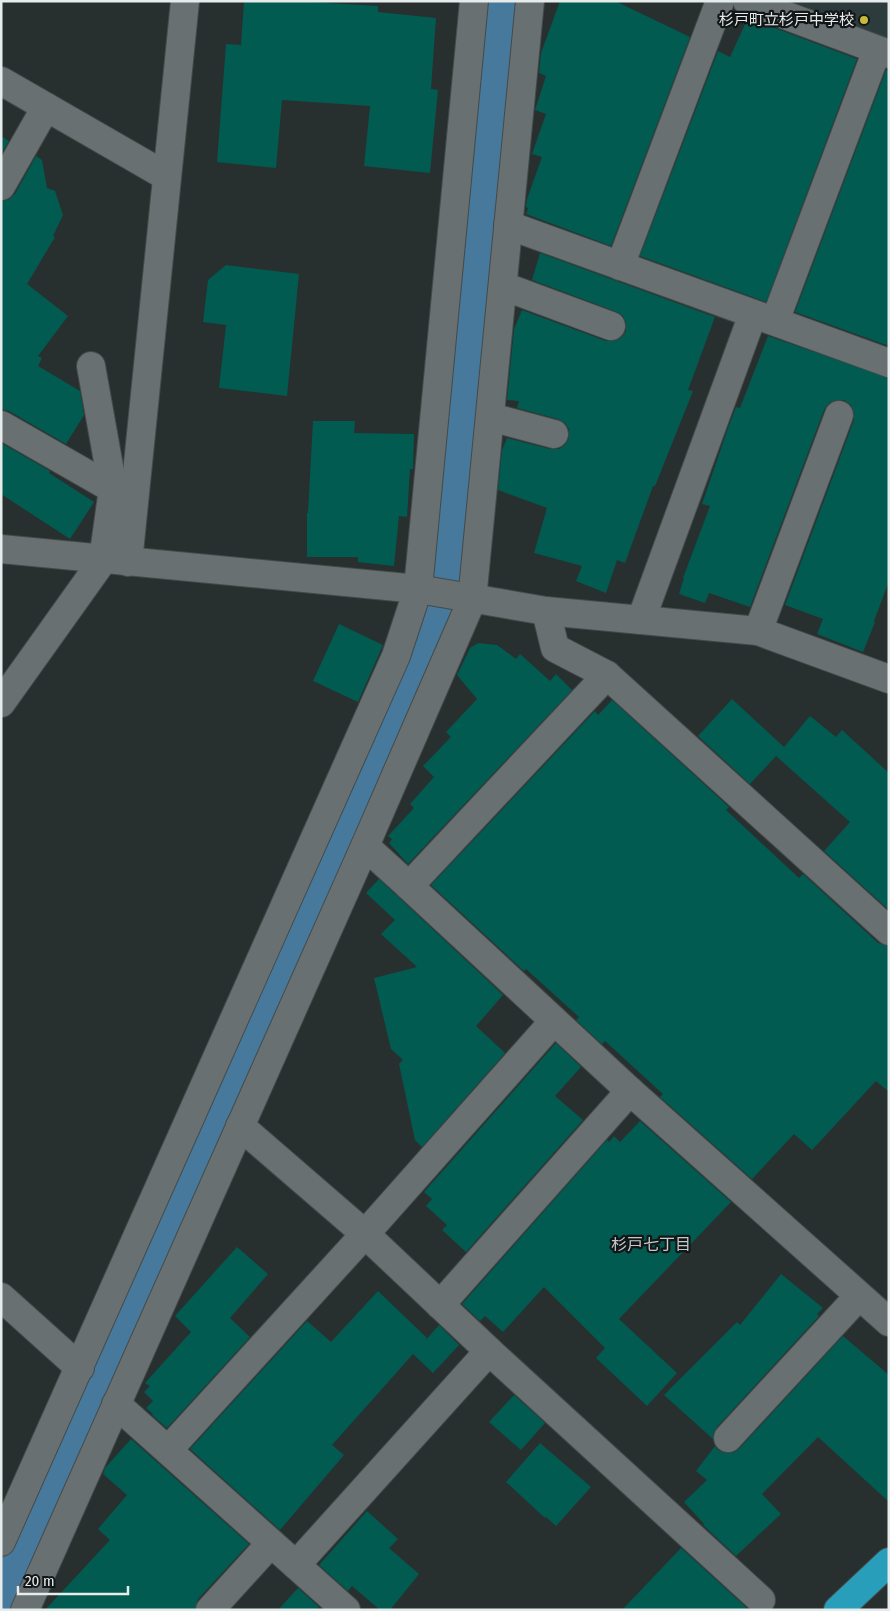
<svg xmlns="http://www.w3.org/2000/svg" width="890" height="1611" viewBox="0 0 890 1611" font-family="'Fira Sans Condensed','Noto Sans JP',sans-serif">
	<rect width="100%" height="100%" fill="#282f2f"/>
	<path fill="#2c3b3c" d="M 789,1 L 889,1 L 889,39 Z"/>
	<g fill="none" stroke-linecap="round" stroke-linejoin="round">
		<path stroke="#46799b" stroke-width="66" d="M 1,1598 L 433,634 L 501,1"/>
	</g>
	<g fill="#025b50">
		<path d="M 244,1 L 292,1 L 378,6 L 378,12 L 436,18 L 431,89 L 438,90 L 430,173 L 364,166 L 370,106 L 282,100 L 276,168 L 217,162 L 226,44 L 241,45 Z"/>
		<path d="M 560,1 L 615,1 L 690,37 L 611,246 L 526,214 L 528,208 L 526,207 L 527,199 L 542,157 L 532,154 L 546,114 L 535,110 L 546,76 L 539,73 L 541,53 Z"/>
		<path d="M 748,18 L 857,59 L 766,302 L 640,256 L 718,51 L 730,57 Z"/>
		<path d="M 886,70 L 889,71 L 889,346 L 795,312 Z"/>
		<path d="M 1,136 L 9,141 L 1,154 Z"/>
		<path d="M 36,156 L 42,160 L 47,188 L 55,191 L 63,215 L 53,236 L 55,237 L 27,284 L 68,316 L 38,356 L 42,358 L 38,366 L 80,391 L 84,415 L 66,444 L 9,411 L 1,409 L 1,202 L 9,199 L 15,194 Z"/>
		<path d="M 540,253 L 715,317 L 688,390 L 693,391 L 655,486 L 653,486 L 625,563 L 617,560 L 606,593 L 576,581 L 582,566 L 534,553 L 547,508 L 498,490 L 502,450 L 507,438 L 550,449 L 559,449 L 565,445 L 569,438 L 569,429 L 565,423 L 558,419 L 517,408 L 519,401 L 507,400 L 514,329 L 522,310 L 606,341 L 614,341 L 621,338 L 626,331 L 626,323 L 623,316 L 617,312 L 532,280 Z"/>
		<path d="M 226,265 L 299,274 L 287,396 L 219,388 L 226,325 L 203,322 L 208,280 Z"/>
		<path d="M 768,336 L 889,378 L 889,581 L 874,621 L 875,622 L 863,652 L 817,634 L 823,619 L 785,605 L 854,420 L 854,413 L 851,405 L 844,400 L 836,400 L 829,403 L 824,410 L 750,607 L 709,593 L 705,603 L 679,594 L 684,578 L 683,578 L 710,506 L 702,504 L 728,428 L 736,407 L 740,408 Z"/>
		<path d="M 313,421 L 355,421 L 354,433 L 414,434 L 413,469 L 410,469 L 407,517 L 399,516 L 394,566 L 358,562 L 358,557 L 307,557 L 307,513 L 308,513 Z"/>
		<path d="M 1,443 L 50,471 L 49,473 L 94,502 L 70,539 L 1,494 Z"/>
		<path d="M 339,624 L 383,645 L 358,702 L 313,681 Z"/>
		<path d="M 478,643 L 497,645 L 516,659 L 520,654 L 550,681 L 556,674 L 572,690 L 408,864 L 389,843 L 392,839 L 388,836 L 414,808 L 410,804 L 434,777 L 423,766 L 451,737 L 446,732 L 477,699 L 457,675 L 470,648 Z"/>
		<path d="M 732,699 L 784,747 L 810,716 L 836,737 L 842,730 L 889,773 L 889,910 L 824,851 L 850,822 L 776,756 L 779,753 L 750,784 L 698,736 Z"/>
		<path d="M 612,700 L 729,807 L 726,810 L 799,878 L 803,874 L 878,943 L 889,946 L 889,1092 L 876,1081 L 812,1150 L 794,1134 L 752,1179 L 660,1097 L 663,1094 L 605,1041 L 602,1044 L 576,1020 L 579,1017 L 526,969 L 524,971 L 431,885 L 595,711 L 598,715 Z"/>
		<path d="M 379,879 L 503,995 L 476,1026 L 505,1053 L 422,1147 L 415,1140 L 399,1064 L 403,1060 L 391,1049 L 374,978 L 417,967 L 381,934 L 395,920 L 366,893 Z"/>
		<path d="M 556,1043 L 581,1067 L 555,1096 L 583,1120 L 466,1252 L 442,1230 L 447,1225 L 426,1206 L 432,1199 L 424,1192 Z"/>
		<path d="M 640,1121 L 731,1202 L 619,1319 L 677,1373 L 647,1406 L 596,1358 L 605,1348 L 544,1287 L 503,1332 L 485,1316 L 480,1321 L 462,1304 L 607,1140 L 609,1142 L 614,1136 L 620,1142 Z"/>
		<path d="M 237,1247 L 268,1274 L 230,1318 L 250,1337 L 167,1428 L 152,1415 L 153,1414 L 146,1408 L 153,1401 L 144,1392 L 150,1386 L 145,1383 L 191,1332 L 175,1316 Z"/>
		<path d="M 781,1274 L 823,1308 L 817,1314 L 819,1316 L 717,1427 L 713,1434 L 713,1439 L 664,1395 L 737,1322 L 740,1325 Z"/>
		<path d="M 378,1291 L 427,1338 L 425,1341 L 439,1325 L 459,1345 L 433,1373 L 413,1354 L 332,1445 L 344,1455 L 280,1530 L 190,1449 L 307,1321 L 331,1342 Z"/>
		<path d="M 843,1336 L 889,1375 L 889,1502 L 818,1437 L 762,1494 L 781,1514 L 736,1556 L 703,1525 L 704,1524 L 684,1502 L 707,1480 L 696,1471 L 715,1446 L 718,1450 L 725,1453 L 733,1453 L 739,1449 Z"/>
		<path d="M 514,1395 L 545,1423 L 521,1450 L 489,1422 Z"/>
		<path d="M 131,1439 L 249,1544 L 198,1599 L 195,1610 L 45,1610 L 110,1540 L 98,1529 L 127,1495 L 103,1474 L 105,1468 Z"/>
		<path d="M 540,1443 L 591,1487 L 556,1526 L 546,1517 L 545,1518 L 506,1482 Z"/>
		<path d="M 367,1511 L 398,1539 L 389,1548 L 419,1574 L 390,1610 L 380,1610 L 352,1586 L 348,1591 L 319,1565 Z"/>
		<path d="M 681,1548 L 749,1610 L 622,1610 Z"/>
		<path d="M 298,1588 L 319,1607 L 316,1610 L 278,1610 Z"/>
	</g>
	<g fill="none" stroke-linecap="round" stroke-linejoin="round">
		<defs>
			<g id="minor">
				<path d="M 747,1 L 889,54"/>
				<path d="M 1,81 L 166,176"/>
				<path d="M 1,186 L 46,107"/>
				<path d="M 508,225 L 889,363"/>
				<path d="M 620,266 L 720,1"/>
				<path d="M 503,286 L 611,326"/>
				<path d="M 775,321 L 877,50"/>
				<path d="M 490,417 L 554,434"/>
				<path d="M 1,425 L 113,489"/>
				<path d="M 1,549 L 418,589 L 546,611 L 758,631 L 889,679"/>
				<path d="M 128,562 L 185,1"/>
				<path d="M 546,611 L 555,648 L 607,675 L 889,931"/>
				<path d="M 641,620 L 753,314"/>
				<path d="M 758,631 L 839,415"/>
				<path d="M 607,675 L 409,886 L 630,1091 L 889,1322"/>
				<path d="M 1,703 L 103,560 L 113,489 L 91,366"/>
				<path d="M 365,846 L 409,886"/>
				<path d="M 240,1126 L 365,1234 L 489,1351 L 296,1565"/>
				<path d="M 1,1297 L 80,1368"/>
				<path d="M 440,1305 L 630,1091"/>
				<path d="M 489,1351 L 761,1600"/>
				<path d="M 116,1404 L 346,1610"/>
				<path d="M 728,1438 L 859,1296"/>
				<path d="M 168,1450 L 365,1234 L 554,1021"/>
				<path d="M 1,1542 L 396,656 L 418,589 L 474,1"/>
				<path d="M 25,1610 L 365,846 L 472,600 L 530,1"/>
				<path d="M 210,1610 L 271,1543"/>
			</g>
			<path id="highway" d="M 838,1610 L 889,1562"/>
		</defs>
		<use href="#minor" stroke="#444a4a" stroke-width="30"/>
		<use href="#highway" stroke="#444a4a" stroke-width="30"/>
		<use href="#minor" stroke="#697071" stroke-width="28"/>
		<use href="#highway" stroke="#299ebb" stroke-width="28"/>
	</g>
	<circle fill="#c7bb3b" stroke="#131617" stroke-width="2" cx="864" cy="20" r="5"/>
	<g text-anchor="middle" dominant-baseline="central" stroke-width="4.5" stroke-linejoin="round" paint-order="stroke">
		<g font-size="15" fill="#e6ebeb" stroke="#131617" text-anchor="end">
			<text x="854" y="20">杉戸町立杉戸中学校</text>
		</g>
		<g font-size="16" fill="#c2cacb" stroke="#131617">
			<text x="651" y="1244">杉戸七丁目</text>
		</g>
	</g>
	<rect width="890" height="1611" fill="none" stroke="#e6ebeb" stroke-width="5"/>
	<path d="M18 1586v8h110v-8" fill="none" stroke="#e6ebeb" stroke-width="2.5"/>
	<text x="25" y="1586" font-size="15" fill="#e6ebeb" stroke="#131617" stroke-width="4" paint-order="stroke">20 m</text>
</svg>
